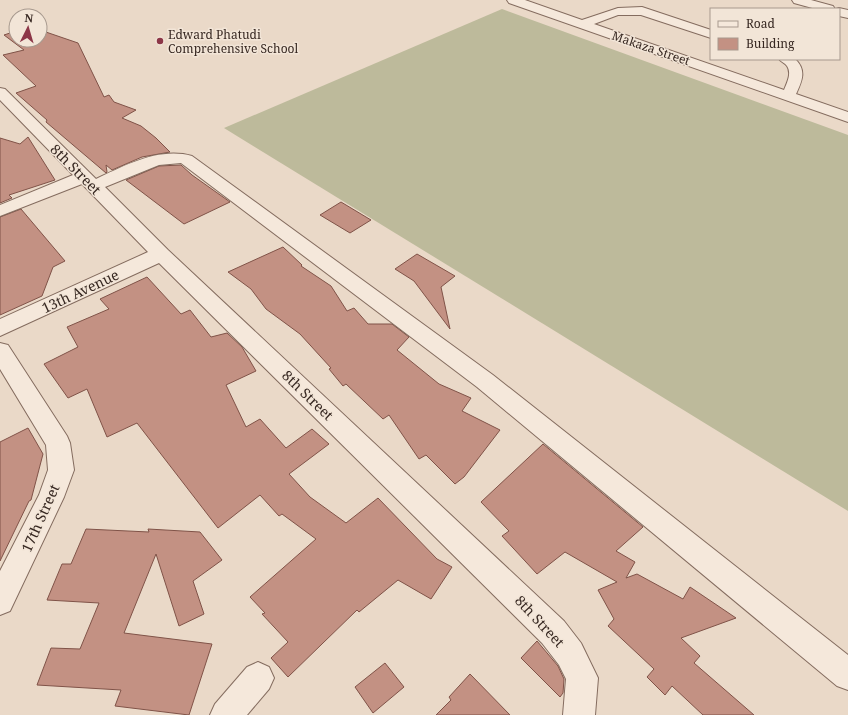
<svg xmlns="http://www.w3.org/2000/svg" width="848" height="715" viewBox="0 0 848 715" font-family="'Noto Serif',serif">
	<rect width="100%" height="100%" fill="#ead9c8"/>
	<path fill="#bdba9b" d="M 502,9 L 848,135 L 848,511 L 224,128 Z"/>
	<g fill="#c39183" stroke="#805348">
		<path d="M 40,30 L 78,43 L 104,97 L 109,95 L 114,102 L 136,110 L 122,118 L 141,126 L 156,138 L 170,152 L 142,157 L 112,170 L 106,165 L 107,172 L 106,173 L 46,122 L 47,120 L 16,93 L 36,86 L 3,55 L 24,50 L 4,35 L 16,31 L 16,40 L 40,40 Z"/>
		<path d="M 28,137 L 55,180 L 9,195 L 12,198 L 0,203 L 0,138 L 20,144 Z"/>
		<path d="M 181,165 L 192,175 L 230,202 L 184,224 L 126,180 L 159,166 Z"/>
		<path d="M 341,202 L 371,220 L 350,233 L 320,215 Z"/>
		<path d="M 21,209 L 65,261 L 53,267 L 42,296 L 0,315 L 0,217 Z"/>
		<path d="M 283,247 L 302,265 L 301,266 L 331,286 L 347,311 L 354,308 L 368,324 L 392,324 L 409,337 L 397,350 L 439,384 L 471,398 L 462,411 L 500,430 L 464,477 L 455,484 L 426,455 L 419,459 L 389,415 L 383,419 L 346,384 L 343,386 L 329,369 L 331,368 L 300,334 L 266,309 L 251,289 L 228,272 Z"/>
		<path d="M 417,254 L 455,276 L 441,287 L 450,329 L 414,281 L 395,269 Z"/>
		<path d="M 147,277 L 181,314 L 190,310 L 211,337 L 227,333 L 242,347 L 256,371 L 226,385 L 246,427 L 260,419 L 286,448 L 312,429 L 329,444 L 289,474 L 310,497 L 346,523 L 378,498 L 437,559 L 452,567 L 431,599 L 398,580 L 359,612 L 357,610 L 288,677 L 271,658 L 288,642 L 262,614 L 265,613 L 250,597 L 316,539 L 282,514 L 279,516 L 260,495 L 218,528 L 137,423 L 107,437 L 87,389 L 68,398 L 44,364 L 78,347 L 67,327 L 109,309 L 100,299 Z"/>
		<path d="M 28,428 L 43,454 L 31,500 L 29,501 L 0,561 L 0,442 Z"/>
		<path d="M 543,444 L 643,527 L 616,551 L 635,562 L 626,578 L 637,574 L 683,599 L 690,587 L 736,618 L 681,638 L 700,656 L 694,663 L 754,715 L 703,715 L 672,686 L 665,695 L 647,677 L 654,669 L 608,626 L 614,619 L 598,590 L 617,582 L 565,552 L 537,574 L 502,536 L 509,531 L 481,502 Z"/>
		<path d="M 86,529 L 149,532 L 148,529 L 200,532 L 222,560 L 193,581 L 204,614 L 179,626 L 156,554 L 124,633 L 212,644 L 189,715 L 115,706 L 121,690 L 37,685 L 51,648 L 80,649 L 99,603 L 47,600 L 62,564 L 71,564 Z"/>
		<path d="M 537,641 L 558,666 L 564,679 L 563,693 L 560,697 L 521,658 Z"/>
		<path d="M 385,663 L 404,687 L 373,713 L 355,687 Z"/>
		<path d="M 470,674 L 510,715 L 436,715 L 451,700 L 449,697 Z"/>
	</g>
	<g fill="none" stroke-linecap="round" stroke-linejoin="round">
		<defs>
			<g id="minor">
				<path d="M 507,0 L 525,0 L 582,20 L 618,8 L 642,7 L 711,30 L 711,38 L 641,15 L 618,15 L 594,24 L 784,90 C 787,83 792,73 787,66 C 785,63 781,62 779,59 L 795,59 C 807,70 802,81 796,94 L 848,112 L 848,122 L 509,3 Z"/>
				<path d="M 792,0 L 811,0 L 833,6 L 835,9 L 816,9 L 794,3 Z"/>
				<path d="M 839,8 L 848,10 L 848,18 L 839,16 L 839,9 L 836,9 Z"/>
				<path d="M 0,88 L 5,89 L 96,179 C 126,165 159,147 192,156 L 493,375 L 848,655 L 848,690 L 837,686 L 477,387 L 181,163 L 159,165 L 105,187 L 168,250 L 564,621 L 581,643 L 598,678 L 595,715 L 563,715 L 566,679 L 559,665 L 542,643 L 159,263 L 0,336 L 0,319 L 148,252 L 82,184 L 0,216 L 0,205 L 73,175 L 0,100 Z"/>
				<path d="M 0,343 L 8,345 L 67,436 L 70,443 L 74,470 L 64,497 L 10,611 L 0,615 L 0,571 L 39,495 L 48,470 L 46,445 L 0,369 Z"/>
				<path d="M 258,662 L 269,667 L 274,678 L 269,689 L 247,715 L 210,715 L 215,704 L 247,667 Z"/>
			</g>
		</defs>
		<use href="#minor" stroke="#846c5f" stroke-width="2"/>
		<use href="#minor" fill="#f5e8db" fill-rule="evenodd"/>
	</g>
	<circle fill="#8c3647" stroke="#f2e5d7" stroke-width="1.5" cx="160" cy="41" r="4"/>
	<g text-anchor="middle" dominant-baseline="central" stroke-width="3" stroke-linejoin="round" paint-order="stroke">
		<g font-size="12" fill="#362721" stroke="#f2e5d7" text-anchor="start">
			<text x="168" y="34">Edward Phatudi<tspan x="168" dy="14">Comprehensive School</tspan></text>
		</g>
		<g font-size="12" fill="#362721" stroke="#f2e5d7">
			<text transform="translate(651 48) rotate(19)">Makaza Street</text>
		</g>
		<g font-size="14" fill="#362721" stroke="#f2e5d7">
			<text transform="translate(76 169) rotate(45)">8th Street</text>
			<text transform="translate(80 291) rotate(-25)">13th Avenue</text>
			<text transform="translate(308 395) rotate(44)">8th Street</text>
			<text transform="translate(40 518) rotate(-66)">17th Street</text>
			<text transform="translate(540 621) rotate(47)">8th Street</text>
		</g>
	</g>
	<rect x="710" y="8" width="130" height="52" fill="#f2e5d7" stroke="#a7998e"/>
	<rect x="718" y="21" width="20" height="6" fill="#f5e8db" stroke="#a7998e"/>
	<text x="746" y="28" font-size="12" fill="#362721">Road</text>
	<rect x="718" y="38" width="20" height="12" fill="#c39183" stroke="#a7998e"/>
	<text x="746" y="48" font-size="12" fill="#362721">Building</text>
	<g transform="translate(28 28) rotate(5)"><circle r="19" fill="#f2e5d7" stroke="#a7998e"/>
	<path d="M0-3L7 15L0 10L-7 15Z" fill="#8c3647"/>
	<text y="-6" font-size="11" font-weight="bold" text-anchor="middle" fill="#362721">N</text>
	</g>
</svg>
